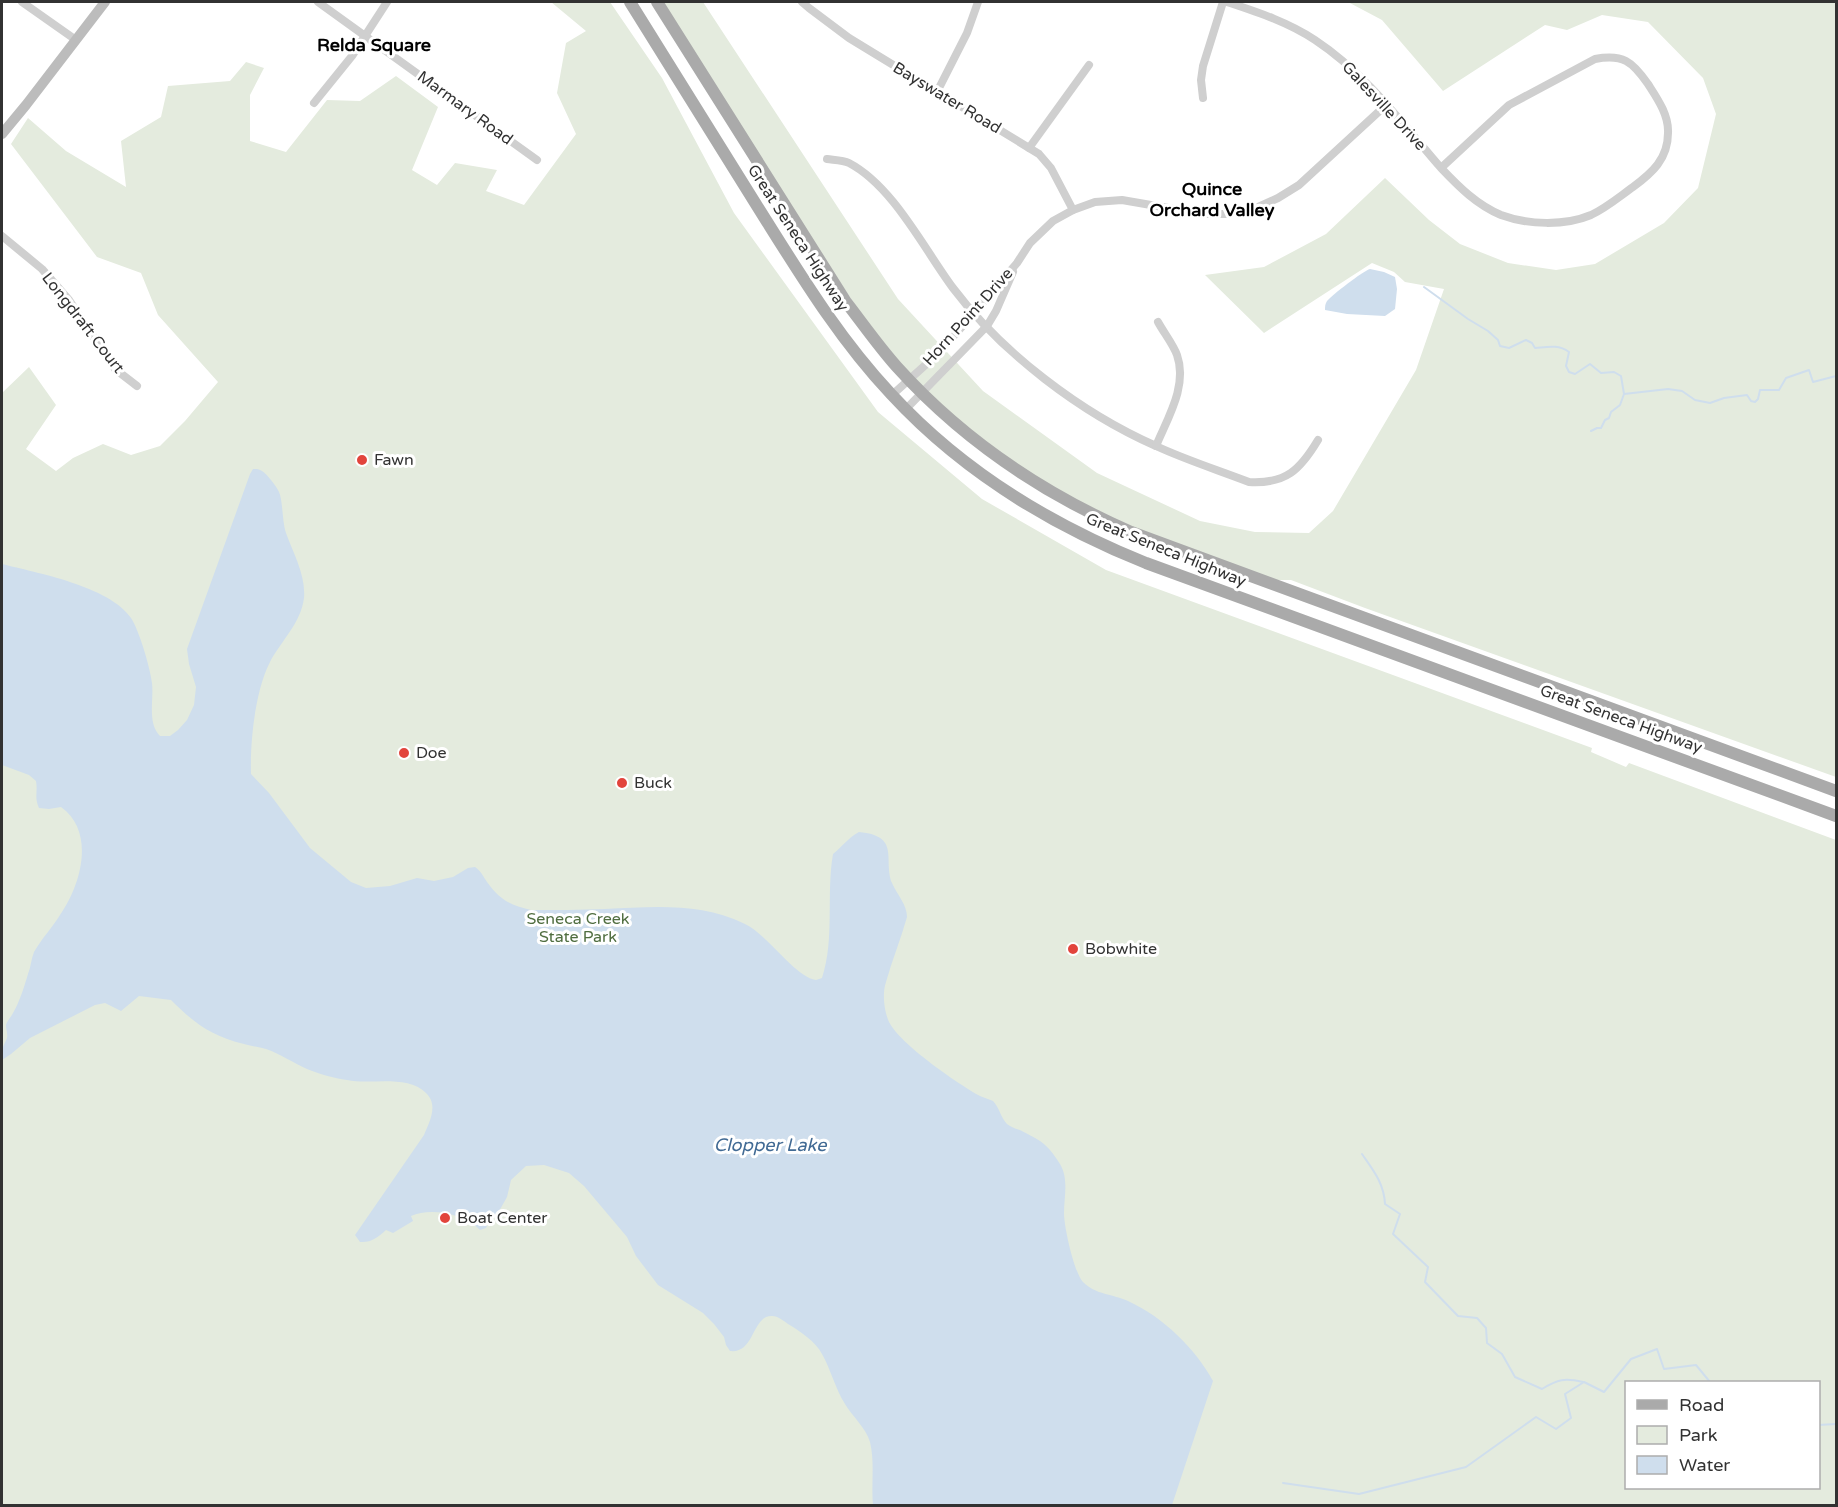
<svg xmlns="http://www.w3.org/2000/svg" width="1838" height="1507" viewBox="0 0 1838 1507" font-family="'Varela Round',sans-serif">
	<rect width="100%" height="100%" fill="#fff"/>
	<g fill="#e4ebde" fill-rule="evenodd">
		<path d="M 551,2 L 610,2 L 662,78 L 734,213 L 878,412 L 982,499 L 1106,570 L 1592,748 L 1591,752 L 1626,767 L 1629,763 L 1836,840 L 1836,1505 L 2,1506 L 2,393 L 29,367 L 56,405 L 26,449 L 56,471 L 73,458 L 103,444 L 131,455 L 160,446 L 185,421 L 218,382 L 158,315 L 141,273 L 97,257 L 11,144 L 28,118 L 66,151 L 126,187 L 121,141 L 161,117 L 168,86 L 230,81 L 246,62 L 264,68 L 250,95 L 250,141 L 286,152 L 327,100 L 360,101 L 396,76 L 438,107 L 412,170 L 437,185 L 455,163 L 497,170 L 486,191 L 524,205 L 576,134 L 557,93 L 566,43 L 586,31 ZM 1626,1382 L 1818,1382 L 1818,1488 L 1626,1488 Z"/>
		<path d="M 654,2 L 703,2 L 898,299 L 983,391 L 1097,473 L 1200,521 L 1255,532 L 1309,533 L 1333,511 L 1416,370 L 1444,289 L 1405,282 L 1394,272 L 1372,263 L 1264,333 L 1205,275 L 1264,267 L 1326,234 L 1385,178 L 1429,220 L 1460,244 L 1508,263 L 1556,270 L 1595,264 L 1664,223 L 1698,188 L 1716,114 L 1703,78 L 1648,22 L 1602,15 L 1567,30 L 1545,25 L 1443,91 L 1382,20 L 1348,2 L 1836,2 L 1836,777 L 1365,608 L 1291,580 L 1261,580 L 1117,526 L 984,447 L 895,365 Z"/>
	</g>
	<g fill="#cfdeed">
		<path d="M 1370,269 L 1384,272 L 1395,277 L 1397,289 L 1395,309 L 1385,316 L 1347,314 L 1325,310 C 1325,307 1325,304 1327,301 C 1332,295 1363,271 1370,269 Z"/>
		<path d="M 253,469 C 257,469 259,469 262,471 C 267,474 277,487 279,492 C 283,501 282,521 286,533 C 293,553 306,575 304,598 C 301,623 281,641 270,662 C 255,691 250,742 251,774 L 269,793 L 310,848 L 351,882 L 366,888 L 390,886 L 417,878 L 434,881 L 453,877 L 468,868 L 475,867 C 481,871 483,876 487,882 C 500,900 510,905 531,910 C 556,910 580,910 605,909 C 653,907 700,902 745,924 C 768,935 795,977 816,980 L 822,978 C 835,939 826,894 833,854 C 843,846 848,838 859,832 C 901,836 883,859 892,883 C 897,895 907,904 907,917 C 901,939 892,960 886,982 C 882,993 884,1011 889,1022 C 900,1044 958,1084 980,1096 C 984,1098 989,1099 993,1101 C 999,1107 1001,1118 1007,1124 C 1011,1127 1016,1129 1020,1130 C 1041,1141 1047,1143 1060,1164 C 1069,1179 1064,1197 1064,1213 C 1064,1227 1074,1272 1083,1282 C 1096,1295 1113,1294 1128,1301 C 1163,1317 1195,1348 1213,1381 L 1172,1505 L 873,1505 C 871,1484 875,1463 870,1442 C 866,1428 852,1416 845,1404 C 835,1388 831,1370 822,1354 C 816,1342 800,1331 788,1324 C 784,1321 778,1316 772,1316 C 752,1315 755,1354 730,1351 L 726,1345 L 724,1337 L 714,1324 L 703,1313 L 658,1285 L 636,1256 L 627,1237 L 584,1186 L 569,1173 L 544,1165 L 526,1166 L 511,1180 L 507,1197 L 498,1213 L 489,1222 L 486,1228 L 480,1230 C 465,1214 431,1207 411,1216 L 413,1221 L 393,1233 L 386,1230 C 378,1237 371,1243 360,1242 L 355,1235 L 424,1135 C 429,1123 439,1105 426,1093 C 407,1074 371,1085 347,1080 C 334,1078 319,1074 307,1069 C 293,1063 281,1054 266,1049 C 259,1047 251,1046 244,1044 C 211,1036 194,1023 171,1000 L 139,996 L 121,1011 L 105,1003 L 95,1005 L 30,1038 L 11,1054 L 2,1060 C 1,1048 3,1048 7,1038 C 8,1034 6,1029 6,1025 C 7,1021 11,1017 13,1013 C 20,1001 24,987 28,974 C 31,967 31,959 34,952 C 42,938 52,928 60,915 C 81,885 96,832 61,807 L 49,809 L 39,808 C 34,797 38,792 36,781 L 29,775 L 2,765 L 2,564 C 37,573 109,586 131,618 C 139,630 150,667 152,683 C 154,700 147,723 160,736 L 170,736 L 178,730 L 187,720 L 194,705 L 196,687 L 189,664 L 187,649 L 250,474 Z"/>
	</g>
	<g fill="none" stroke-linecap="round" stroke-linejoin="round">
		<g stroke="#cfdeed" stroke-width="2">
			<path d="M 1424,287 L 1468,319 L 1488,331 L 1498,340 L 1500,346 L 1509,348 L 1526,340 L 1532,343 L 1535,348 C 1547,347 1558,344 1569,352 L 1566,366 L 1569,372 L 1575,374 L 1590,364 L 1601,373 L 1614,372 L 1621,376 L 1624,394 L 1668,389 L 1682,391 L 1695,400 L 1710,403 L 1724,398 L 1747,395 L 1751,401 L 1755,402 L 1758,399 L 1760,390 L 1779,390 L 1786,378 L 1809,370 L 1813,382 L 1836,376"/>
			<path d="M 1591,431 L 1597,428 L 1601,428 L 1605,420 L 1609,418 L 1611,412 L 1620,405 L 1624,394"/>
			<path d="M 1362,1154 C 1373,1170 1384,1183 1385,1204 L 1400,1214 L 1393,1234 L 1428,1267 L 1425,1282 L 1458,1316 L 1477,1318 L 1486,1328 L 1487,1343 L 1502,1354 L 1515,1377 L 1542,1389 C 1558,1379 1565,1378 1583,1382"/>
			<path d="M 1818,1425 L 1836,1424"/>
			<path d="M 1283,1483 L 1359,1494 L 1466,1467 L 1536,1417 L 1556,1429 L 1571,1418 L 1565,1394 L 1584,1382 L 1604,1392 L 1631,1359 L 1657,1349 L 1664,1369 L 1696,1365 L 1710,1382"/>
		</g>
		<g stroke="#cfcfcf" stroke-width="8">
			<path d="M 22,2 L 76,40"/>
			<path d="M 318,2 L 537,160"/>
			<path d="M 802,2 L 809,8 L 849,38 L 1039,154 L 1051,168 L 1073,210"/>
			<path d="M 1227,2 C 1257,12 1288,22 1315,40 C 1365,73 1402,123 1441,168 C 1459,187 1477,205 1501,215 C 1528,225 1565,226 1591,215 C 1606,208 1619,197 1633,187 C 1652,173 1668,159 1668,133 C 1669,115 1657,98 1648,84 C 1632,61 1623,54 1595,59 L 1509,105 L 1441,168"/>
			<path d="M 937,92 L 967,33 L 978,2"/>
			<path d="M 1203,98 L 1201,80 L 1203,66 L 1223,2"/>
			<path d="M 314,103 L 352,56 L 387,2"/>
			<path d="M 1029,148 L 1089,65"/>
			<path d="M 827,159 C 834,160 843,160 849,163 C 893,186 924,249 953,288 C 1002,353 1081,413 1156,446 C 1186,460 1218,470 1249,482 C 1286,484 1300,470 1318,440"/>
			<path d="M 2,236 L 42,269 L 69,300 L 115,369 L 137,386"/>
			<path d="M 892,395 L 941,351 L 1017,263 L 1030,243 L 1053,221 L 1073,210 L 1095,202 L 1122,200 L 1203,214 L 1227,214 L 1256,208 L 1278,198 L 1299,185 L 1386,105"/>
			<path d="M 906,409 L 987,326 L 996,311 L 1013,272"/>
			<path d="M 1156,446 C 1167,419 1188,386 1177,355 C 1173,344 1164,333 1158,322"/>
		</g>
		<path stroke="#bcbcbc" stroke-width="10" d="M 2,134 L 26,105 L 105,2"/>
		<g stroke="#aaa" stroke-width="12">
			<path d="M 630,2 C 675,73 719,145 764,217 C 803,279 841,341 891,394 C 961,470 1051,525 1146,563 L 1836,816"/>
			<path d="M 657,2 L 846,302 C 863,324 879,347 897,367 C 962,439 1042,493 1131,532 L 1836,791"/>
		</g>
	</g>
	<g fill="#e2443c" stroke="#fff" stroke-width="2">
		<circle cx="362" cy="460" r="6"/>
		<circle cx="404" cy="753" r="6"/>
		<circle cx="622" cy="783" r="6"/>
		<circle cx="1073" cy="949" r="6"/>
		<circle cx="445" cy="1218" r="6"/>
	</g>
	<g text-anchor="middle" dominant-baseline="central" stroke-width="6" stroke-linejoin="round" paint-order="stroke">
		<g font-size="16" fill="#323232" stroke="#fff">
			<text transform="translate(947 98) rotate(31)">Bayswater Road</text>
			<text transform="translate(1384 106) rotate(47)">Galesville Drive</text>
			<text transform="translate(465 108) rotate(36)">Marmary Road</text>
			<text transform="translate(798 238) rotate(57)">Great Seneca Highway</text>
			<text transform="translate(968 317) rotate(-48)">Horn Point Drive</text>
			<text transform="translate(83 323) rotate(52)">Longdraft Court</text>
			<text transform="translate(1166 550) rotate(22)">Great Seneca Highway</text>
			<text transform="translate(1621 719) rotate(20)">Great Seneca Highway</text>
		</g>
		<g font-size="16" fill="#323232" stroke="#fff" text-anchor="start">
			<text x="374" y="460">Fawn</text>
			<text x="416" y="753">Doe</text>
			<text x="634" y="783">Buck</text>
			<text x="1085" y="949">Bobwhite</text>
			<text x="457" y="1218">Boat Center</text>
		</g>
		<g font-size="16" fill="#506e40" stroke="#fff">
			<text x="578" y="919">Seneca Creek<tspan x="578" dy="18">State Park</tspan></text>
		</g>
		<g font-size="18" font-weight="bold" fill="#000" stroke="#fff">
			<text x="374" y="45">Relda Square</text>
			<text x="1212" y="189">Quince<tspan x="1212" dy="21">Orchard Valley</tspan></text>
		</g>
		<g font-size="18" font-style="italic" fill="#416a94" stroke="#fff">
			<text x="770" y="1145">Clopper Lake</text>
		</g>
	</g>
	<rect width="1838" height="1507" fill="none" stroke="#323232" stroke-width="6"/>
	<rect x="1625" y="1381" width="195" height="108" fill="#ffffff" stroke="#adadad" stroke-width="1.5"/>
	<rect x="1637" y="1400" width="30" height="9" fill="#aaaaaa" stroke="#adadad" stroke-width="1.5"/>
	<text x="1679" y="1411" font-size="18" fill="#323232">Road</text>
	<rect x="1637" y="1426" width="30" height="18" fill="#e4ebde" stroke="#adadad" stroke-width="1.5"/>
	<text x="1679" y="1441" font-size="18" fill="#323232">Park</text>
	<rect x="1637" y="1456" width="30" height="18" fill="#cfdeed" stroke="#adadad" stroke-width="1.5"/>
	<text x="1679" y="1471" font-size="18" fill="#323232">Water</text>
</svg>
